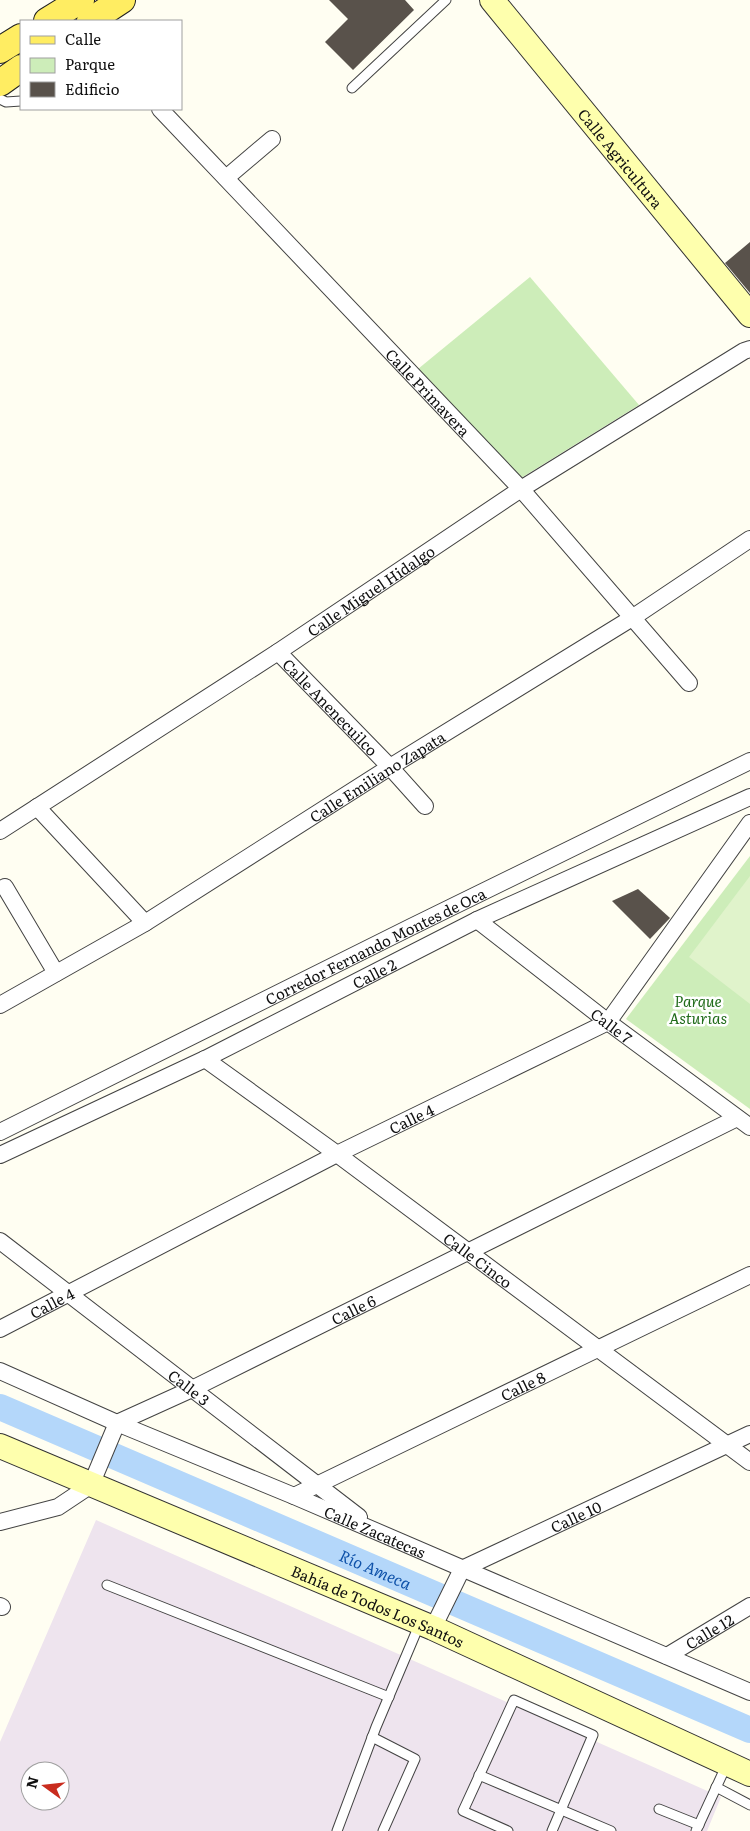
<svg xmlns="http://www.w3.org/2000/svg" width="750" height="1831" viewBox="0 0 750 1831" font-family="Literata,serif">
	<rect width="100%" height="100%" fill="#fffef2"/>
	<path fill="#eee4ee" fill-rule="evenodd" d="M 96,1520 L 721,1797 L 707,1831 L 0,1831 L 0,1742 ZM 30,1771 L 60,1771 L 60,1801 L 30,1801 Z"/>
	<g fill="#cdedb9">
		<path d="M 530,277 L 639,405 L 521,478 L 418,369 Z"/>
		<path d="M 750,856 L 750,1109 L 626,1019 Z"/>
	</g>
	<path fill="#e0f3cb" d="M 750,876 L 750,1004 L 689,957 Z"/>
	<g fill="none" stroke-linecap="round" stroke-linejoin="round">
		<path stroke="#b4d7fa" stroke-width="26" id="s1" d="M 0,1407 L 750,1730"/>
	</g>
	<g fill="#59524b">
		<path d="M 329,0 L 405,0 L 414,10 L 353,70 L 325,42 L 348,19 Z"/>
		<path d="M 750,242 L 750,293 L 725,263 Z"/>
		<path d="M 638,889 L 670,918 L 650,939 L 612,901 Z"/>
	</g>
	<g fill="none" stroke-linecap="round" stroke-linejoin="round">
		<defs>
			<g id="lane">
				<path d="M 352,88 L 446,0"/>
				<path d="M 0,99 L 6,102 L 21,101"/>
				<path d="M 107,1585 L 389,1697"/>
				<path d="M 372,1737 L 415,1759 L 383,1831"/>
				<path d="M 479,1775 L 611,1831"/>
				<path d="M 716,1787 L 750,1805"/>
				<path d="M 659,1809 L 699,1825"/>
				<path d="M 337,1831 L 376,1727 L 420,1623"/>
				<path d="M 508,1831 L 463,1811 L 514,1700 L 593,1735 L 552,1831"/>
				<path d="M 696,1831 L 727,1764"/>
			</g>
			<g id="street">
				<path id="s2" d="M 160,109 L 521,489 L 689,683"/>
				<path d="M 226,178 L 272,139"/>
				<path id="s3" d="M 278,652 L 390,767 L 425,806"/>
				<path d="M 37,807 L 145,923"/>
				<path id="s4" d="M 0,831 L 278,652 L 521,489 L 744,351 L 750,349"/>
				<path d="M 5,887 L 56,973"/>
				<path id="s5" d="M 477,920 L 608,1022 L 750,1127"/>
				<path id="s6" d="M 0,1005 L 145,923 L 390,767 L 632,618 L 750,539"/>
				<path id="s7" d="M 205,1059 L 337,1154 L 750,1462"/>
				<path id="s8" d="M 0,1132 L 411,927 L 750,761"/>
				<path id="s9" d="M 0,1155 L 205,1059 L 477,920 L 750,797"/>
				<path id="s10" d="M 0,1241 L 359,1517"/>
				<path id="s11" d="M 0,1329 L 337,1154 L 608,1022 L 750,823"/>
				<path id="s12" d="M 0,1371 L 117,1423 L 294,1496 L 750,1692"/>
				<path id="s13" d="M 294,1496 L 750,1275"/>
				<path id="s14" d="M 0,1522 L 58,1507 L 91,1485 L 117,1423 L 192,1389 L 737,1118"/>
				<path d="M 0,1606 L 2,1607"/>
				<path id="s15" d="M 433,1628 L 462,1569 L 750,1434"/>
				<path id="s16" d="M 667,1656 L 750,1606"/>
			</g>
			<g id="secondary">
				<path id="s17" d="M 492,0 L 750,315"/>
				<path id="s18" d="M 0,1446 L 433,1628 L 750,1774"/>
			</g>
			<g id="primary">
				<path d="M 47,21 L 81,0"/>
				<path d="M 90,21 L 122,0"/>
				<path d="M 0,50 L 21,37"/>
				<path d="M 0,83 L 21,68"/>
			</g>
		</defs>
		<use href="#lane" stroke="#434343" stroke-width="11"/>
		<use href="#street" stroke="#434343" stroke-width="18"/>
		<use href="#secondary" stroke="#323232" stroke-width="26"/>
		<use href="#primary" stroke="#212121" stroke-width="28"/>
		<use href="#lane" stroke="#fff" stroke-width="9"/>
		<use href="#street" stroke="#fff" stroke-width="16"/>
		<use href="#secondary" stroke="#feffad" stroke-width="24"/>
		<use href="#primary" stroke="#ffed62" stroke-width="26"/>
	</g>
	<g text-anchor="middle" dominant-baseline="central" stroke-width="5" stroke-linejoin="round" paint-order="stroke">
		<g font-size="15" fill="#101010" stroke="#fff">
			<text stroke="none"><textPath href="#s17" startOffset="204">Calle Agricultura</textPath></text>
			<text stroke="none"><textPath href="#s2" startOffset="390">Calle Primavera</textPath></text>
			<text stroke="none"><textPath href="#s4" startOffset="442">Calle Miguel Hidalgo</textPath></text>
			<text stroke="none"><textPath href="#s3" startOffset="76">Calle Anenecuilco</textPath></text>
			<text stroke="none"><textPath href="#s6" startOffset="441">Calle Emiliano Zapata</textPath></text>
			<text stroke="none"><textPath href="#s8" startOffset="419">Corredor Fernando Montes de Oca</textPath></text>
			<text stroke="none"><textPath href="#s9" startOffset="416">Calle 2</textPath></text>
			<text stroke="none"><textPath href="#s5" startOffset="171">Calle 7</textPath></text>
			<text stroke="none"><textPath href="#s11" startOffset="462">Calle 4</textPath></text>
			<text stroke="none"><textPath href="#s7" startOffset="339">Calle Cinco</textPath></text>
			<text stroke="none"><textPath href="#s11" startOffset="58">Calle 4</textPath></text>
			<text stroke="none"><textPath href="#s14" startOffset="429">Calle 6</textPath></text>
			<text stroke="none"><textPath href="#s13" startOffset="254">Calle 8</textPath></text>
			<text stroke="none"><textPath href="#s10" startOffset="239">Calle 3</textPath></text>
			<text stroke="none"><textPath href="#s15" startOffset="191">Calle 10</textPath></text>
			<text stroke="none"><textPath href="#s12" startOffset="408">Calle Zacatecas</textPath></text>
			<text stroke="none"><textPath href="#s18" startOffset="410">Bahía de Todos Los Santos</textPath></text>
			<text stroke="none"><textPath href="#s16" startOffset="49">Calle 12</textPath></text>
		</g>
		<g font-size="15" font-style="italic" fill="#216c1b" stroke="#fff">
			<text x="698" y="1000">Parque<tspan x="698" dy="17">Asturias</tspan></text>
		</g>
		<g font-size="16" font-style="italic" fill="#1053aa" stroke="#fff">
			<text stroke="none"><textPath href="#s1" startOffset="409">Río Ameca</textPath></text>
		</g>
	</g>
	<rect x="20" y="20" width="162" height="90" fill="#ffffff" stroke="#9f9f9f"/>
	<rect x="30" y="36" width="25" height="8" fill="#ffed62" stroke="#9f9f9f"/>
	<text x="65" y="45" font-size="15" fill="#101010">Calle</text>
	<rect x="30" y="58" width="25" height="15" fill="#cdedb9" stroke="#9f9f9f"/>
	<text x="65" y="70" font-size="15" fill="#101010">Parque</text>
	<rect x="30" y="82" width="25" height="15" fill="#59524b" stroke="#9f9f9f"/>
	<text x="65" y="95" font-size="15" fill="#101010">Edificio</text>
	<g transform="translate(45 1786) rotate(285)"><circle r="24" fill="#ffffff" stroke="#9f9f9f"/>
	<path d="M0-4L9 19L0 12L-9 19Z" fill="#c92c1e"/>
	<text y="-8" font-size="14" font-weight="bold" text-anchor="middle" fill="#101010">N</text>
	</g>
</svg>
